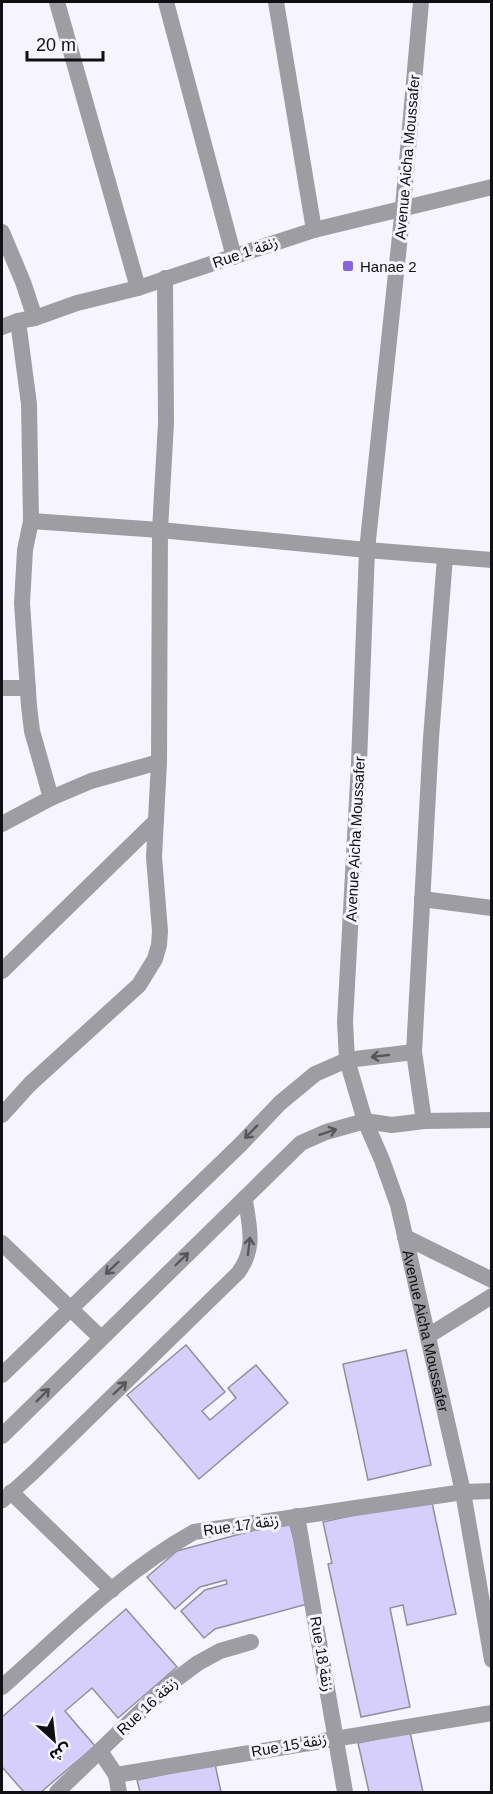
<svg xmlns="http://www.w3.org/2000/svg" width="493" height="1794" viewBox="0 0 493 1794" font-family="Arial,'Noto Sans Arabic',sans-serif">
	<rect width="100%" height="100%" fill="#f6f4ff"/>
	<g fill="#d7cffb" stroke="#918f9b" stroke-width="1.5">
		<path d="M 186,1345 L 225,1392 L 202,1411 L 210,1420 L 236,1398 L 228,1388 L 256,1365 L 288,1403 L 199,1479 L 127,1395 Z"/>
		<path d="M 406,1350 L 431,1465 L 368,1480 L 343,1364 Z"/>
		<path d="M 431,1498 L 456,1614 L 407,1625 L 403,1605 L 390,1608 L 410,1707 L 361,1717 L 328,1564 L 332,1563 L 323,1522 Z"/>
		<path d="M 289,1521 L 311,1603 L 215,1629 L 204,1638 L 181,1611 L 205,1590 L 227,1584 L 226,1580 L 200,1587 L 175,1609 L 147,1577 L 177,1551 Z"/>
		<path d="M 126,1609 L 177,1667 L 118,1718 L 92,1688 L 65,1711 L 95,1746 L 41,1792 L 24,1792 L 2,1767 L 2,1717 Z"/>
		<path d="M 410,1732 L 423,1792 L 369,1792 L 358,1743 Z"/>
		<path d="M 215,1764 L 221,1792 L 140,1792 L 137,1780 Z"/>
	</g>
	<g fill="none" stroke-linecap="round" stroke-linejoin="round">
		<path stroke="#9e9da3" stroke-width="15" d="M 2,1501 L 34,1472 L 238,1273 C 257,1247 249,1227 245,1197"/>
		<g stroke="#9e9da3" stroke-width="16">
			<path d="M 57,2 L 138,288"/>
			<path d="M 166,2 L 234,257"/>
			<path d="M 276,2 L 314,230"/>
			<path d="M 2,232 L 23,282 L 35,318"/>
			<path d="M 18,321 L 29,404 L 31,521 L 25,550 L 22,603 L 29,706 L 32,731 L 51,798"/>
			<path d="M 2,327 L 18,321 L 35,318 L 77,303 L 138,288 L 314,230 L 492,187"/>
			<path d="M 31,521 L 160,530 L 367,550 L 492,560"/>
			<path d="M 2,688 L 28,688"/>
			<path d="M 2,824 L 51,798 L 91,781 L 159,762"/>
			<path d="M 422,899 L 492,908"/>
			<path d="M 2,971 L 156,821"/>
			<path d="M 347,1060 L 414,1052"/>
			<path d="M 2,1115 L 30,1084 L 139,985 L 155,959 L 159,945 L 160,931 L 154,857 L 159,762 L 160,530 L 166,423 L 165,278"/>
			<path d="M 365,1121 L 392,1125 L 424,1121 L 492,1120"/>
			<path d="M 424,1121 L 414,1052 L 431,738 L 445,557"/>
			<path d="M 405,1237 L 492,1280"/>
			<path d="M 2,1243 L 101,1338"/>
			<path d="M 428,1336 L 492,1296"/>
			<path d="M 11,1492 L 112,1590"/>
			<path d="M 297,1516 L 345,1792"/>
			<path d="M 2,1687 C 63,1633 122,1572 194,1532 L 463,1492 L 492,1491"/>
			<path d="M 100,1751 L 116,1775 L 492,1713"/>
			<path d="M 116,1775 L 119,1792"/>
			<path d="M 57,1792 L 167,1686 L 198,1663 L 220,1651 L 251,1642"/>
		</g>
		<g stroke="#9e9da3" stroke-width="16">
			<path id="s1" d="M 421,2 L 403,207 L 367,550 L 359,763 L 345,1022 L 347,1060 L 365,1121 L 382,1160 L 398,1205 L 463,1492 L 492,1660"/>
			<path d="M 2,1375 L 241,1144 L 280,1103 L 315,1074 L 347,1060"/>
			<path d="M 2,1436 L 301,1143 L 326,1132 L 365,1121"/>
		</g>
	</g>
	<defs><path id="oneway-shaft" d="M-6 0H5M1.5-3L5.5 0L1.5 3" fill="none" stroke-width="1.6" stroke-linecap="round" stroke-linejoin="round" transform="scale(1.5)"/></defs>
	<g stroke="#57565b">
		<use href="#oneway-shaft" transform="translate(380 1056) rotate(174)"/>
		<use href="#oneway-shaft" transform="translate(251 1132) rotate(134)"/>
		<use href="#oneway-shaft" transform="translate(328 1132) rotate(-18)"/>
		<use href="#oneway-shaft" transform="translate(249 1246) rotate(-83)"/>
		<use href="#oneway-shaft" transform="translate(182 1259) rotate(-44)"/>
		<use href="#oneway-shaft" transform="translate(112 1268) rotate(136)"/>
		<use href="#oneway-shaft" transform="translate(120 1388) rotate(-44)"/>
		<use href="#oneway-shaft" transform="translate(43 1395) rotate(-45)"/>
	</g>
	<rect fill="#8763dd" stroke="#f6f4ff" stroke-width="2" x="342" y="260" width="12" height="12" rx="3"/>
	<g text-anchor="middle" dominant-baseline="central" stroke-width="6" stroke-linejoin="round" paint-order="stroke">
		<g font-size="15" fill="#100f13" stroke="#f6f4ff">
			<text transform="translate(407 157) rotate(-85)">Avenue Aicha Moussafer</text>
			<text transform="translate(245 252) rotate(-19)">Rue 1 زنقة</text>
			<text transform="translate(355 839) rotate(-87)">Avenue Aicha Moussafer</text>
			<text stroke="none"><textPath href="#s1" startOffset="1344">Avenue Aicha Moussafer</textPath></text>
			<text transform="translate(241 1525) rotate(-8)">Rue 17 زنقة</text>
			<text transform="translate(322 1654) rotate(80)">Rue 18 زنقة</text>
			<text transform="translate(147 1706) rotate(-43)">Rue 16 زنقة</text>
			<text transform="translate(289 1745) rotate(-10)">Rue 15 زنقة</text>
		</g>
		<g font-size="15" fill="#100f13" stroke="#f6f4ff" text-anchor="start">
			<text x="360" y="266">Hanae 2</text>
		</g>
	</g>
	<rect width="493" height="1794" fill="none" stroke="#100f13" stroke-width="6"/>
	<g transform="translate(54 1740) rotate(153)" stroke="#f6f4ff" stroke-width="4.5" paint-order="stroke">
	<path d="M0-4.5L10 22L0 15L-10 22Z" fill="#100f13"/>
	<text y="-9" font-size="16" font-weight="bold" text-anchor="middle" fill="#100f13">ش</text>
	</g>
	<path d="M27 51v9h76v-9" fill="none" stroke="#100f13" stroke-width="3"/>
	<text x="36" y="51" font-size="18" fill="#100f13" stroke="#f6f4ff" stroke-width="4.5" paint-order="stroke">20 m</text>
</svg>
